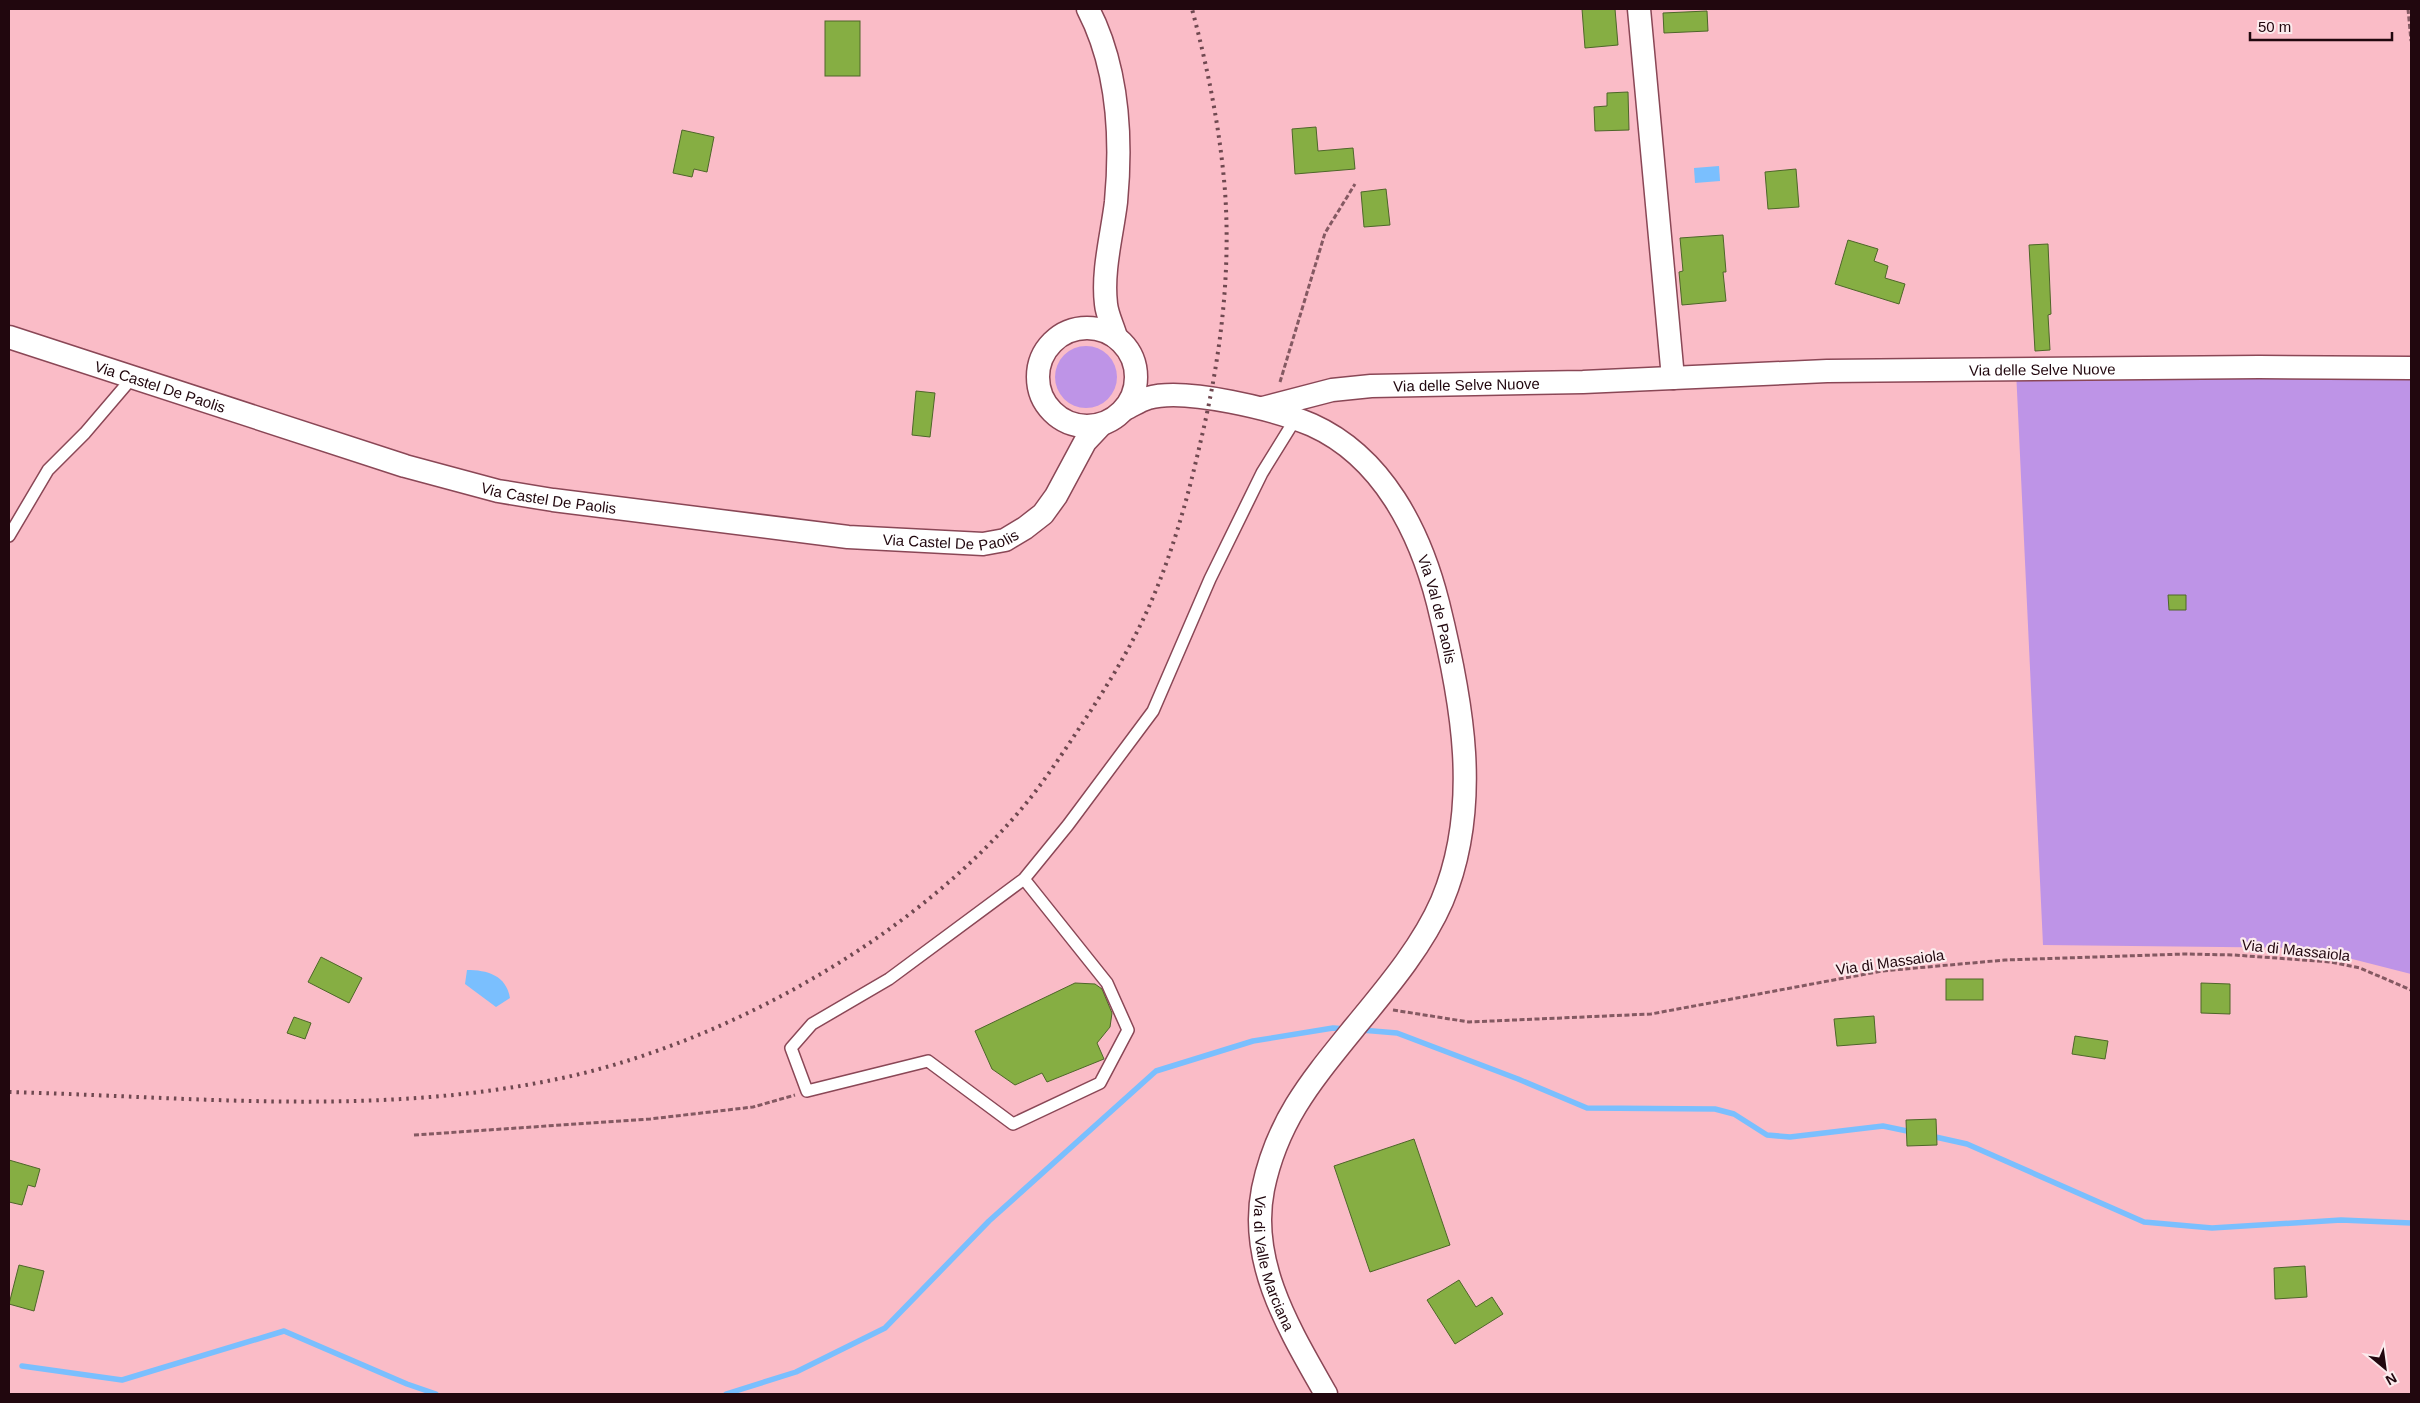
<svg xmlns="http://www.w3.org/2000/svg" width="2420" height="1403" viewBox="0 0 2420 1403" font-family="Arial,sans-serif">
	<rect width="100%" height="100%" fill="#fabcc7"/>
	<g fill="#be94e7">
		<circle cx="1086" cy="377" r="31"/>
		<path d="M 2411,369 L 2411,974 L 2309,948 L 2043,945 L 2016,370 Z"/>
	</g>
	<g fill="#7abffe">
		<path d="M 1719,166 L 1720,181 L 1695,183 L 1694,168 Z"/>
		<path d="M 467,970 C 487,970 506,975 510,998 L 496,1007 L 465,984 Z"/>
	</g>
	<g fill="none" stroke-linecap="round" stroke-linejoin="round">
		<g stroke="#7abffe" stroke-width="5.5">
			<path d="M 1361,1030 L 1397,1033 L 1518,1079 L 1587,1108 L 1715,1109 L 1734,1114 L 1767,1135 L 1790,1137 L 1883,1126 L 1912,1132"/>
			<path d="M 1931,1136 L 1967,1144 L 2144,1222 L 2212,1228 L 2341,1220 L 2411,1223"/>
			<path d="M 22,1366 L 122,1380 L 284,1331 L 407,1384 L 436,1394"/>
			<path d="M 726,1394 L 796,1372 L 885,1328 L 989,1221 L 1156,1071 L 1253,1041 L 1333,1028 L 1347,1029"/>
		</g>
	</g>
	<g fill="#86ae43" stroke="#4e6629">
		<path d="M 1582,9 L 1615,9 L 1618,45 L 1585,48 Z"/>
		<path d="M 1707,11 L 1708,31 L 1664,33 L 1663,13 Z"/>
		<rect x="825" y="21" width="35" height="55"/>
		<path d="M 1628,92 L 1629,130 L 1595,131 L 1594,107 L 1607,106 L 1607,93 Z"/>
		<path d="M 1316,127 L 1318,151 L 1353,148 L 1355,169 L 1295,174 L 1292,129 Z"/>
		<path d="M 682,130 L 714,137 L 707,172 L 694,169 L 692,177 L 673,173 Z"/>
		<path d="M 1796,169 L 1799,207 L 1768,209 L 1765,172 Z"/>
		<path d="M 1386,189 L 1390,225 L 1364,227 L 1361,192 Z"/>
		<path d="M 1723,235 L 1726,272 L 1723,272 L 1726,301 L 1682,305 L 1679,272 L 1683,271 L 1680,238 Z"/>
		<path d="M 1848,240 L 1878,249 L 1874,261 L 1888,266 L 1885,278 L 1905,284 L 1899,304 L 1835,284 Z"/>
		<path d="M 2048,244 L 2051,314 L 2048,315 L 2050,350 L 2035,351 L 2029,245 Z"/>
		<path d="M 916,391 L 935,393 L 930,437 L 912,435 Z"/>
		<path d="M 2168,595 L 2186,595 L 2186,610 L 2169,610 Z"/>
		<path d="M 321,957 L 362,978 L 349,1003 L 308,982 Z"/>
		<rect x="1946" y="979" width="37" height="21"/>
		<path d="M 1075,983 L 1095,984 L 1102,989 L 1112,1013 L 1110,1027 L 1097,1043 L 1104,1059 L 1047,1082 L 1042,1073 L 1015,1085 L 992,1069 L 975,1031 Z"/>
		<path d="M 2201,983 L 2230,984 L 2230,1014 L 2201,1013 Z"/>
		<path d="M 1874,1016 L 1876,1043 L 1837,1046 L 1834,1019 Z"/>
		<path d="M 294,1017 L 311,1023 L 305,1039 L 287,1033 Z"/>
		<path d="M 2075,1036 L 2108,1041 L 2105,1059 L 2072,1054 Z"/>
		<path d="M 1936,1119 L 1937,1145 L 1907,1146 L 1906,1120 Z"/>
		<path d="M 1414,1139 L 1450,1245 L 1370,1272 L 1334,1166 Z"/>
		<path d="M 9,1160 L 40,1169 L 35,1187 L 28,1185 L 22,1205 L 9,1202 Z"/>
		<path d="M 19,1265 L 44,1271 L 34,1311 L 9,1304 Z"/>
		<path d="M 2305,1266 L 2307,1297 L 2275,1299 L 2274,1268 Z"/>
		<path d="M 1459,1280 L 1476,1307 L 1492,1297 L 1503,1314 L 1455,1344 L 1427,1300 Z"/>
	</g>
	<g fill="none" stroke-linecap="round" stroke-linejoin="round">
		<defs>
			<g id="service">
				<path d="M 9,536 L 48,470 L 85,433 L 132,378"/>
				<path d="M 1024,879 L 1107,983 L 1128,1030 L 1100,1083 L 1013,1124 L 928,1061 L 807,1091 L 791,1048 L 812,1024 L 889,979 L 1024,879 L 1068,825 L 1153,711 L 1210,579 L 1262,473 L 1296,418"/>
			</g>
			<g id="minor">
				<path d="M 1088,9 C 1118,67 1122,138 1116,202 C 1112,235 1102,271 1106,304 C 1107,315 1113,326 1116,337"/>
				<path d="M 1639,9 L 1673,378"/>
				<circle cx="1087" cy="377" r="49"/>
				<path id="s1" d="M 9,337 L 405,466 L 498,491 L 553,500 L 848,537 L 983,544 L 1005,540 L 1025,528 L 1043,514 L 1056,496 L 1085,442 L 1101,425"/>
				<path id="s2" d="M 1263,408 L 1332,390 L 1371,386 L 1583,382 L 1827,371 L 2259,367 L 2411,368"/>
				<path id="s3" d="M 1125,409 C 1132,406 1140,400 1148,398 C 1185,387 1277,410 1312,425 C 1383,457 1420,532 1438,603 C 1462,700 1482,806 1442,901 C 1422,947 1386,989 1354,1028 C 1311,1081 1277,1121 1263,1189 C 1248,1264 1291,1332 1326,1394"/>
			</g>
		</defs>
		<use href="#service" stroke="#8a4756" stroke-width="14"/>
		<use href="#minor" stroke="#8a4756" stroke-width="25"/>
		<g stroke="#845962" stroke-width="3" stroke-dasharray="5 2.5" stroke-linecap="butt">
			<path d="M 2408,9 L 2411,41"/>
			<path d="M 1280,382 L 1325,233 L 1355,184"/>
			<path d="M 1393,1010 L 1469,1022 L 1651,1014 L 1882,971 L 2005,960 L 2184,954 L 2234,955 L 2331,962 L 2360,968 L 2411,990"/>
			<path d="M 414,1135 L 650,1119 L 753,1107 L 795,1095"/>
		</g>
		<use href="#service" stroke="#fff" stroke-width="11"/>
		<use href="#minor" stroke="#fff" stroke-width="22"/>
		<path stroke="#6f4850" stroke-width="4" stroke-dasharray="2.5 5" stroke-linecap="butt" d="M 9,1092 C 200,1097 395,1119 584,1073 C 744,1033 923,930 1028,801 C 1048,776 1066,748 1084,721 C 1109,683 1133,644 1151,602 C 1173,551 1188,497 1200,444 C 1220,361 1231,276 1225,191 C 1220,129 1208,69 1192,9"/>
	</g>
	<g text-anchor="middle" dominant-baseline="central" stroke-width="4.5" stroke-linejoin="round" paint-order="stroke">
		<g font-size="15" fill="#21070e" stroke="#fcebed">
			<text stroke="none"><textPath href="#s2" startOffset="782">Via delle Selve Nuove</textPath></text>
			<text stroke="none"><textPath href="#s2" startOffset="206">Via delle Selve Nuove</textPath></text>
			<text stroke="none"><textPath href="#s1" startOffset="159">Via Castel De Paolis</textPath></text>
			<text stroke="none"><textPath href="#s1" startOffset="564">Via Castel De Paolis</textPath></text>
			<text stroke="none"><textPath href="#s1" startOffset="969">Via Castel De Paolis</textPath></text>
			<text stroke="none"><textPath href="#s3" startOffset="425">Via Val de Paolis</textPath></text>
			<text transform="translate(2296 950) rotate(6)">Via di Massaiola</text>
			<text transform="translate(1890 962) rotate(-8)">Via di Massaiola</text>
			<text stroke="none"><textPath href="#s3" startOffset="1141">Via di Valle Marciana</textPath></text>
		</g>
	</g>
	<rect width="2420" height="1403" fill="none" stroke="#21070e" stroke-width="20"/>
	<g transform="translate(2385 1368) rotate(151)" stroke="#fcebed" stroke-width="4" paint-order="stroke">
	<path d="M0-4L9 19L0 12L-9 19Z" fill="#21070e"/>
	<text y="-8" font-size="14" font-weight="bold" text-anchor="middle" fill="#21070e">N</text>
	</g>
	<path d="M2250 32v8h142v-8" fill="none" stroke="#21070e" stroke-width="2.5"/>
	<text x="2258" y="32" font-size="15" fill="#21070e" stroke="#fcebed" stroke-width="4" paint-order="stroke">50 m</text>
</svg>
